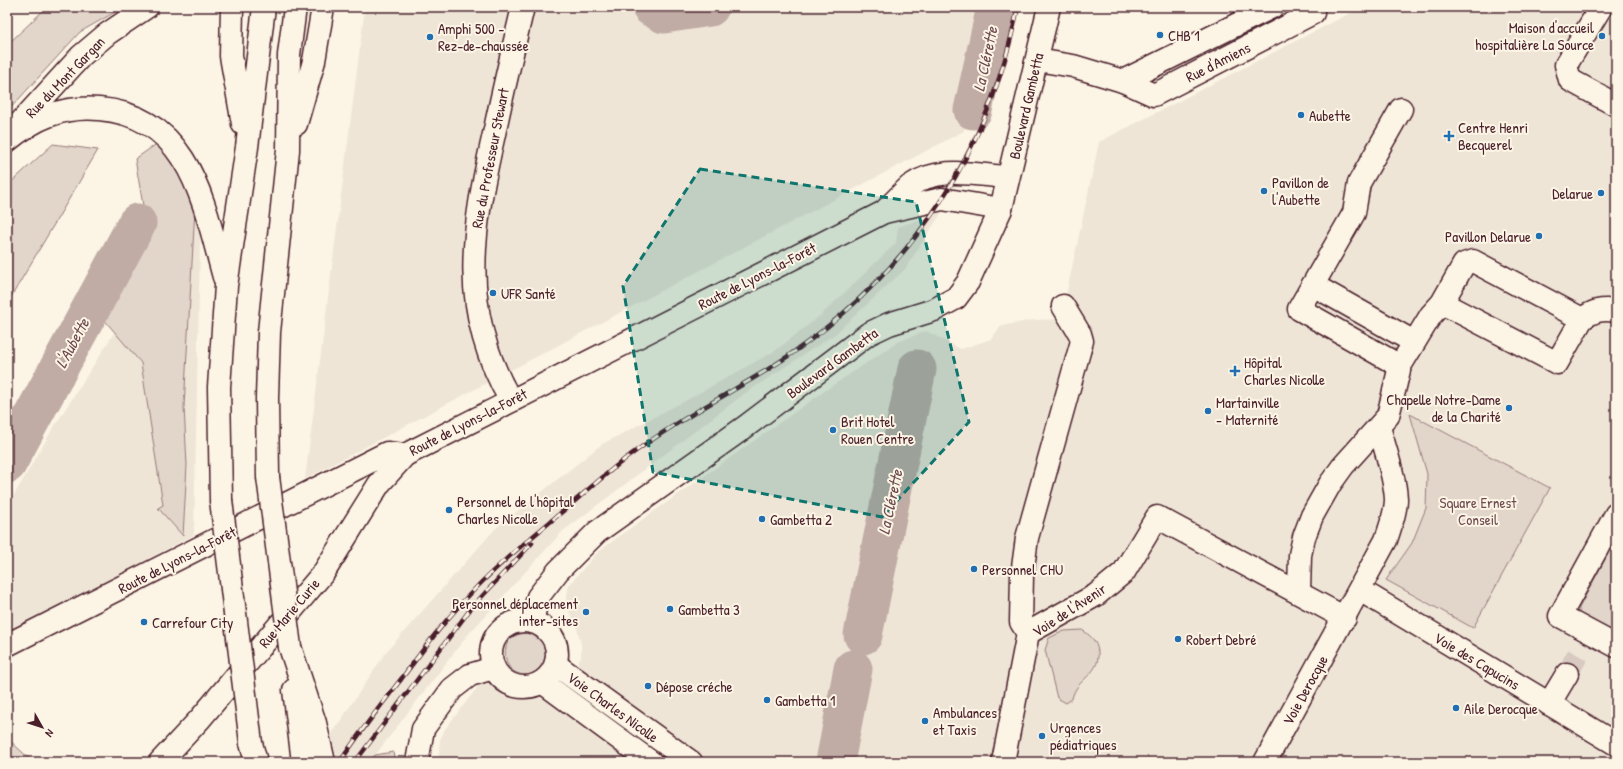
<svg xmlns="http://www.w3.org/2000/svg" width="1623" height="769" viewBox="0 0 1623 769" font-family="'Patrick Hand',sans-serif">
	<rect width="100%" height="100%" fill="#fcf5e5"/>
	<filter id="ink" filterUnits="userSpaceOnUse"><feTurbulence type="fractalNoise" baseFrequency=".025" numOctaves="2"/><feDisplacementMap in="SourceGraphic" scale="8" xChannelSelector="R" yChannelSelector="G"/><feConvolveMatrix kernelMatrix="1 2 1 2 8 2 1 2 1" color-interpolation-filters="sRGB"/></filter>
	<g filter="url(#ink)">
		<g fill="#eee5d7">
			<path d="M 365,7 L 630,7 L 658,19 L 700,18 L 727,7 L 990,7 L 964,131 L 305,479 Z"/>
			<path d="M 1362,7 L 1616,7 L 1616,762 L 438,762 L 440,740 L 445,729 L 480,684 L 487,683 L 505,693 L 524,699 L 546,697 L 566,685 L 581,657 L 581,645 L 577,628 L 565,604 L 569,585 L 596,554 L 619,536 L 829,388 L 898,342 L 926,331 L 961,349 L 991,339 L 1001,326 L 1033,320 L 1061,319 L 1099,142 Z"/>
			<path d="M 201,197 L 194,535 L 7,633 L 7,507 L 52,430 Z"/>
			<path d="M 942,212 L 905,269 L 835,334 L 744,394 L 562,532 L 466,637 L 370,762 L 313,762 L 386,652 L 495,529 L 602,444 L 685,401 L 775,351 L 821,315 L 863,275 L 896,243 L 898,227 Z"/>
		</g>
		<g fill="#e2d5ca" stroke="#967a7a">
			<path d="M 47,7 L 124,7 L 80,32 L 7,112 L 7,45 Z"/>
			<path d="M 158,143 L 196,191 L 184,407 L 187,465 L 183,536 L 158,508 L 163,505 L 141,363 L 95,309 L 145,217 L 135,159 Z"/>
			<path d="M 53,144 L 98,150 L 7,304 L 7,186 Z"/>
			<path d="M 1410,414 L 1550,488 L 1473,628 L 1386,580 L 1412,543 L 1426,508 L 1427,474 Z"/>
			<path d="M 1616,539 L 1616,638 L 1579,614 L 1579,608 Z"/>
			<path d="M 1082,630 C 1090,635 1097,641 1098,652 C 1100,676 1076,678 1072,699 L 1066,703 L 1057,698 L 1045,650 L 1049,638 L 1064,631 Z"/>
			<path d="M 531,632 C 562,641 539,691 512,670 C 504,664 503,646 510,639 C 516,634 524,633 531,632 Z"/>
			<path d="M 7,738 L 33,762 L 7,762 Z"/>
			<path d="M 393,752 L 395,762 L 370,762 L 375,755 Z"/>
		</g>
		<path fill="#c0aca5" stroke="#917474" d="M 26,419 L 34,425 L 7,484 L 7,453 Z"/>
		<g fill="none" stroke-linecap="round" stroke-linejoin="round">
			<g stroke="#c0aca5" stroke-width="39">
				<path d="M 651,7 L 664,14 L 710,7"/>
				<path d="M 973,110 L 996,7"/>
				<path d="M 7,464 L 137,223"/>
				<path d="M 863,635 L 917,369"/>
				<path d="M 835,762 L 853,669"/>
			</g>
			<path stroke="#d8cac0" stroke-width="22" stroke-dasharray="22 11" stroke-linecap="butt" d="M 1567,674 L 1582,647"/>
			<defs>
				<g id="minor">
					<path d="M 1601,7 L 1566,65 L 1570,80 L 1616,105"/>
					<path d="M 1313,285 L 1414,342"/>
					<path d="M 1582,319 C 1593,311 1602,308 1616,311"/>
					<path d="M 1400,366 L 1299,309 L 1354,213 L 1359,183 L 1401,109"/>
					<path d="M 511,401 C 458,310 472,231 494,134 C 503,91 513,49 523,7"/>
					<path d="M 1616,514 L 1560,616 L 1616,646"/>
					<path d="M 1360,590 L 1616,744"/>
					<path d="M 1299,592 L 1300,555 L 1304,537 L 1312,516 L 1330,484 L 1343,466 L 1388,416 L 1400,366 L 1431,315 L 1442,303 L 1464,264 L 1473,261 L 1582,319 L 1557,363 L 1442,303"/>
					<path d="M 1028,633 L 1021,622 L 1022,575 L 1027,538 L 1082,341 L 1080,334 L 1063,306"/>
					<path d="M 556,665 L 691,762"/>
					<path d="M 542,682 L 651,762"/>
					<path d="M 1549,704 L 1567,674"/>
					<path d="M 1003,762 L 1028,633 L 1096,595 L 1124,572 L 1157,517 L 1345,618"/>
					<path d="M 1265,762 L 1386,540 C 1390,527 1396,513 1396,499 C 1395,477 1385,449 1379,427"/>
				</g>
				<g id="tertiary">
					<path d="M 1037,60 L 1073,66 L 1123,81 L 1154,95 L 1313,13 L 1309,7"/>
					<path d="M 1123,81 L 1272,7"/>
					<path d="M 9,135 L 81,56 L 107,34 L 147,7"/>
					<path d="M 884,212 C 892,204 901,194 910,186 C 939,165 975,175 1008,177"/>
					<circle cx="524" cy="654" r="33"/>
					<path d="M 532,621 L 538,597 L 558,571 L 597,532 L 745,427 L 868,334 L 889,324 L 934,310 L 956,298 L 968,282 L 1001,209 L 1049,7"/>
					<path d="M 7,645 L 387,453 L 405,455 L 884,212 L 942,199 L 1001,209"/>
					<path d="M 160,762 L 200,719 L 324,572 L 379,484 L 405,455"/>
					<path d="M 417,762 L 423,729 L 452,689 L 470,675 L 493,668"/>
				</g>
				<g id="trunk">
					<path d="M 232,7 L 231,56 L 243,124"/>
					<path d="M 296,124 L 314,61 L 323,7"/>
					<path d="M 7,141 C 35,118 62,106 99,109 C 191,116 204,205 224,277"/>
					<path d="M 268,477 L 267,398 L 269,332 L 288,150 L 289,55 L 295,7"/>
					<path d="M 221,500 L 219,387 L 226,286 L 247,147 L 264,7"/>
					<path d="M 290,647 L 315,723 L 324,762"/>
					<path d="M 294,690 L 303,762"/>
					<path d="M 251,743 L 256,762"/>
				</g>
			</defs>
			<use href="#minor" stroke="#4a1f2b" stroke-width="25"/>
			<use href="#tertiary" stroke="#4a1f2b" stroke-width="25"/>
			<use href="#trunk" stroke="#4a1f2b" stroke-width="25"/>
			<use href="#minor" stroke="#fcf5e5" stroke-width="22"/>
			<use href="#tertiary" stroke="#fcf5e5" stroke-width="22"/>
			<use href="#trunk" stroke="#fcf5e5" stroke-width="22"/>
			<defs>
				<g id="rail">
					<path d="M 340,762 C 359,733 381,705 402,678 C 425,647 448,616 475,589 C 500,562 529,540 557,516 C 580,497 602,477 625,459 C 670,425 719,399 767,370 C 903,284 986,164 1018,7"/>
					<path d="M 355,762 L 472,607 L 532,543"/>
				</g>
			</defs>
			<use href="#rail" stroke="#4a1f2b" stroke-width="4.5"/>
			<use href="#rail" stroke="#fcf5e5" stroke-width="3" stroke-dasharray="9" stroke-linecap="butt"/>
			<defs>
				<g id="trunk-bridge">
					<path d="M 268,477 L 290,647"/>
					<path d="M 221,500 L 251,743"/>
				</g>
			</defs>
			<use href="#trunk-bridge" stroke="#4a1f2b" stroke-width="25" stroke-linecap="butt"/>
			<use href="#trunk-bridge" stroke="#fcf5e5" stroke-width="22"/>
		</g>
	</g>
	<path fill="#0f766e" fill-opacity="0.2" stroke="#0f766e" stroke-width="3" stroke-dasharray="8 5" stroke-linejoin="round" d="M 700,169 L 916,202 L 969,422 L 882,517 L 653,472 L 623,286 Z"/>
	<g fill="#1f6fb2" stroke="#fcf5e5" stroke-width="1.5">
		<circle cx="1160" cy="35" r="4"/>
		<circle cx="1602" cy="36" r="4"/>
		<circle cx="430" cy="37" r="4"/>
		<circle cx="1301" cy="115" r="4"/>
		<path d="M1447 130h4v4h4v4h-4v4h-4v-4h-4v-4h4z"/>
		<circle cx="1264" cy="191" r="4"/>
		<circle cx="1601" cy="193" r="4"/>
		<circle cx="1539" cy="236" r="4"/>
		<circle cx="493" cy="293" r="4"/>
		<path d="M1233 365h4v4h4v4h-4v4h-4v-4h-4v-4h4z"/>
		<circle cx="1509" cy="408" r="4"/>
		<circle cx="1208" cy="411" r="4"/>
		<circle cx="833" cy="430" r="4"/>
		<circle cx="449" cy="510" r="4"/>
		<circle cx="762" cy="519" r="4"/>
		<circle cx="974" cy="569" r="4"/>
		<circle cx="670" cy="609" r="4"/>
		<circle cx="586" cy="612" r="4"/>
		<circle cx="144" cy="622" r="4"/>
		<circle cx="1178" cy="639" r="4"/>
		<circle cx="648" cy="686" r="4"/>
		<circle cx="767" cy="700" r="4"/>
		<circle cx="1456" cy="708" r="4"/>
		<circle cx="925" cy="721" r="4"/>
		<circle cx="1042" cy="736" r="4"/>
	</g>
	<g text-anchor="middle" dominant-baseline="central" stroke-width="4" stroke-linejoin="round" paint-order="stroke">
		<g font-size="15" fill="#4a1f2b" stroke="#fcf5e5" text-anchor="start">
			<text x="1594" y="27" text-anchor="end">Maison d'accueil<tspan x="1594" dy="17">hospitalière La Source</tspan></text>
			<text x="438" y="28">Amphi 500 -<tspan x="438" dy="17">Rez-de-chaussée</tspan></text>
			<text x="1168" y="35">CHB 1</text>
			<text x="1309" y="115">Aubette</text>
			<text x="1458" y="127">Centre Henri<tspan x="1458" dy="17">Becquerel</tspan></text>
			<text x="1272" y="182">Pavillon de<tspan x="1272" dy="17">l'Aubette</tspan></text>
			<text x="1593" y="193" text-anchor="end">Delarue</text>
			<text x="1531" y="236" text-anchor="end">Pavillon Delarue</text>
			<text x="501" y="293">UFR Santé</text>
			<text x="1244" y="362">Hôpital<tspan x="1244" dy="17">Charles Nicolle</tspan></text>
			<text x="1501" y="399" text-anchor="end">Chapelle Notre-Dame<tspan x="1501" dy="17">de la Charité</tspan></text>
			<text x="1216" y="402">Martainville<tspan x="1216" dy="17">- Maternité</tspan></text>
			<text x="841" y="421">Brit Hotel<tspan x="841" dy="17">Rouen Centre</tspan></text>
			<text x="457" y="501">Personnel de l'hôpital<tspan x="457" dy="17">Charles Nicolle</tspan></text>
			<text x="770" y="519">Gambetta 2</text>
			<text x="982" y="569">Personnel CHU</text>
			<text x="578" y="603" text-anchor="end">Personnel déplacement<tspan x="578" dy="17">inter-sites</tspan></text>
			<text x="678" y="609">Gambetta 3</text>
			<text x="152" y="622">Carrefour City</text>
			<text x="1186" y="639">Robert Debré</text>
			<text x="656" y="686">Dépose créche</text>
			<text x="775" y="700">Gambetta 1</text>
			<text x="1464" y="708">Aile Derocque</text>
			<text x="933" y="712">Ambulances<tspan x="933" dy="17">et Taxis</tspan></text>
			<text x="1050" y="727">Urgences<tspan x="1050" dy="17">pédiatriques</tspan></text>
		</g>
		<g font-size="15" fill="#4a1f2b" stroke="#fcf5e5">
			<text transform="translate(1218 62) rotate(-27)">Rue d'Amiens</text>
			<text transform="translate(65 77) rotate(-46)">Rue du Mont Gargan</text>
			<text transform="translate(1026 106) rotate(-77)">Boulevard Gambetta</text>
			<text transform="translate(490 158) rotate(-79)">Rue du Professeur Stewart</text>
			<text transform="translate(757 276) rotate(-27)">Route de Lyons-la-Forêt</text>
			<text transform="translate(832 363) rotate(-36)">Boulevard Gambetta</text>
			<text transform="translate(468 422) rotate(-27)">Route de Lyons-la-Forêt</text>
			<text transform="translate(177 560) rotate(-27)">Route de Lyons-la-Forêt</text>
			<text transform="translate(1069 610) rotate(-33)">Voie de l'Avenir</text>
			<text transform="translate(289 613) rotate(-50)">Rue Marie Curie</text>
			<text transform="translate(1477 661) rotate(31)">Voie des Capucins</text>
			<text transform="translate(1305 690) rotate(-61)">Voie Derocque</text>
			<text transform="translate(613 707) rotate(36)">Voie Charles Nicolle</text>
		</g>
		<g font-size="15" fill="#704c53" stroke="#fcf5e5">
			<text x="1478" y="502">Square Ernest<tspan x="1478" dy="17">Conseil</tspan></text>
		</g>
		<g font-size="16" font-style="italic" fill="#6d4950" stroke="#fcf5e5">
			<text transform="translate(985 59) rotate(-78)">La Clérette</text>
			<text transform="translate(72 343) rotate(-62)">L'Aubette</text>
			<text transform="translate(890 502) rotate(-78)">La Clérette</text>
		</g>
	</g>
	<rect width="1623" height="769" fill="none" stroke="#fcf5e5" stroke-width="24"/>
	<rect x="12" y="12" width="1599" height="745" fill="none" stroke="#4a1f2b" stroke-width="1.5" filter="url(#ink)"/>
	<g transform="translate(42 727) rotate(129)" stroke="#fcf5e5" stroke-width="3" paint-order="stroke">
	<path d="M0-3L7 15L0 10L-7 15Z" fill="#4a1f2b"/>
	<text y="-6" font-size="11" font-weight="bold" text-anchor="middle" fill="#4a1f2b">N</text>
	</g>
</svg>
